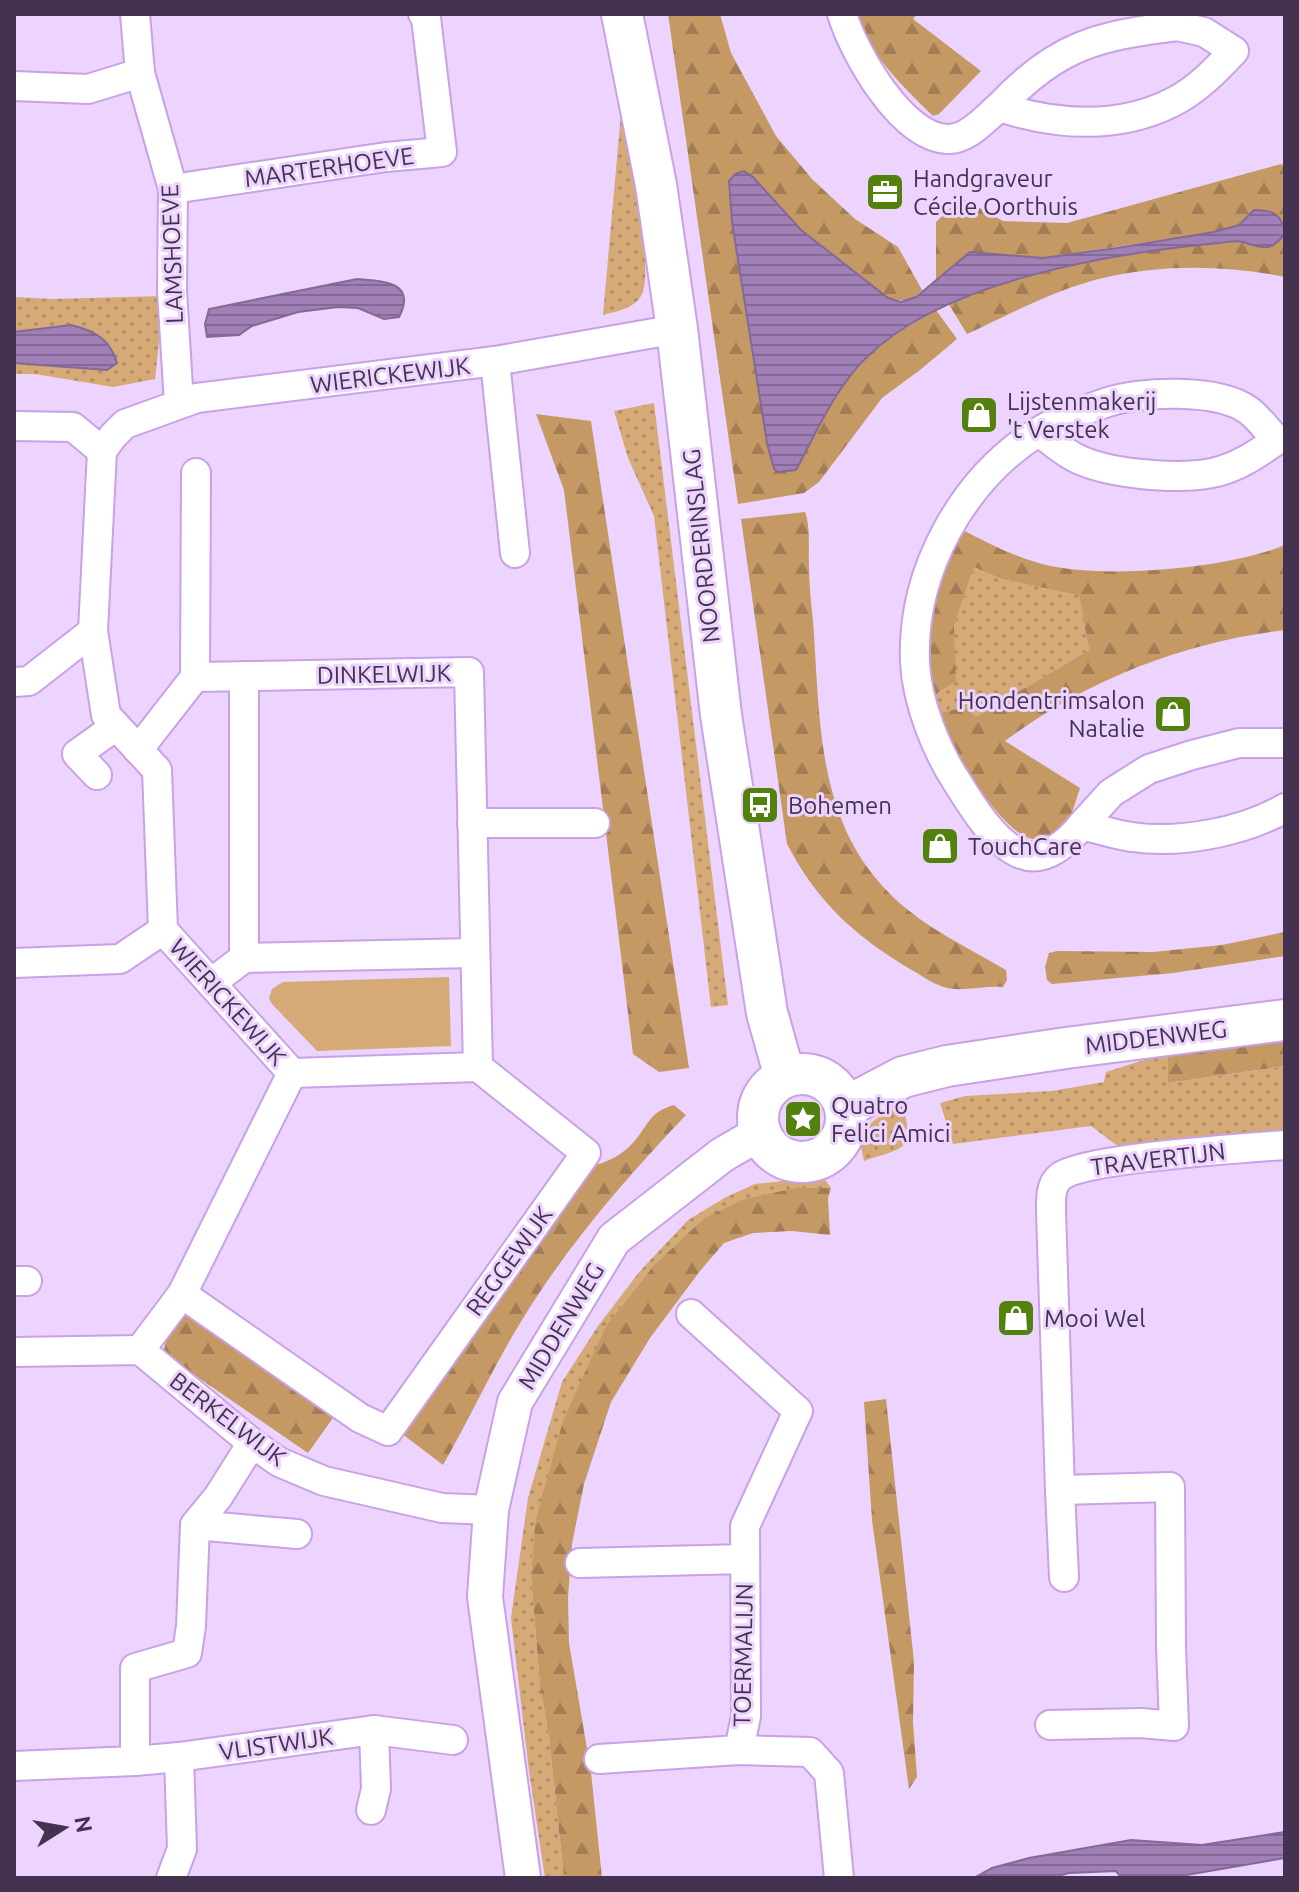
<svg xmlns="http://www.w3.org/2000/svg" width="1299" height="1892" viewBox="0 0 1299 1892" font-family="Ubuntu,sans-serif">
	<defs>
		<pattern id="grass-dots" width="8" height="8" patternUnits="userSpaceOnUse" patternTransform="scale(2)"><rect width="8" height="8" fill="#d5aa76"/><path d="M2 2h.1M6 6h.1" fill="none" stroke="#ae8b63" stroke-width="1.8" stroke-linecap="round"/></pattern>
		<pattern id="forest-firs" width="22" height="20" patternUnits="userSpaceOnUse" patternTransform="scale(2)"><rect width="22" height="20" fill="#c59964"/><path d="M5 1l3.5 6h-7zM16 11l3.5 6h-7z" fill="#a27d55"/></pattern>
		<pattern id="water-rules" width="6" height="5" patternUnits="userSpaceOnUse" patternTransform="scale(2)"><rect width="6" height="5" fill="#a080b6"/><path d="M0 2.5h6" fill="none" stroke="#846996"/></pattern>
	</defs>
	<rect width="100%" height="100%" fill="#ecd4fe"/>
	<g fill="url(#grass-dots)">
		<path d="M 621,113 C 627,147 656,271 641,296 C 633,309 617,311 603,315 Z"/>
		<path d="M 164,296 L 155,379 L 113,387 L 35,374 L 14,374 L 14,363 L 113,351 C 86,314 53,327 14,332 L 14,297 L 52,299 Z"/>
		<path d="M 654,403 L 728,1005 L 711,1007 L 654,516 L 628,458 L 614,411 Z"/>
		<path d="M 974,567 L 1001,579 L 1079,594 L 1089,650 L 976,717 L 965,707 L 939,713 L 933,696 L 955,681 L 954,626 Z"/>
		<path d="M 1168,1055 L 1169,1083 L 1285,1066 L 1285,1136 L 1119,1147 L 1091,1126 L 953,1144 L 940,1103 L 965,1096 L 1052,1091 L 1104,1082 L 1106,1072 L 1150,1058 Z"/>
		<path d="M 903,1106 C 915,1152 904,1147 864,1161 L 859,1137 C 872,1119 883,1113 903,1106 Z"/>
		<path d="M 823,1177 L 831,1188 L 796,1188 L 703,1219 L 654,1265 L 606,1326 L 535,1523 L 531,1576 L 540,1686 L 549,1737 L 564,1878 L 545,1878 L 529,1771 L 511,1618 L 528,1498 L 562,1382 L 598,1326 L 640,1271 L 688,1220 L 726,1197 L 755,1184 Z"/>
	</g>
	<g fill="url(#forest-firs)">
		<path d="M 668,14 L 720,14 L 731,53 L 776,136 L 812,179 L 855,219 L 898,247 L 922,290 C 912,301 902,302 888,298 L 801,230 L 753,177 L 744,171 L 732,222 L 767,443 L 832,404 L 845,382 L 882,342 L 936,310 L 957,339 L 920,370 L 882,398 L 819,482 L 804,493 L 738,504 Z"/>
		<path d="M 851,14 L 917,14 L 913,19 L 981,71 L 939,114 L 933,116 C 900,85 872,54 851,14 Z"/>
		<path d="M 1281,164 L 1285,166 L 1285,231 L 1281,219 L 1239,225 L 1214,232 L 1043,258 L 1008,256 L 936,281 L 936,222 L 961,198 L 1003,221 L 1067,223 Z"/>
		<path d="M 1285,234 L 1285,277 C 1226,265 1162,264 1103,278 C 1056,289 1010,314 967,334 L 948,303 C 1028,272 1114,253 1200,244 C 1212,243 1224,241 1237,241 C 1260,241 1263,261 1285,234 Z"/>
		<path d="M 536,414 L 591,421 L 689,1068 L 659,1072 L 633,1054 L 564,490 Z"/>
		<path d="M 805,512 C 811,528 808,549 809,566 C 809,584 811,602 813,621 C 821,727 815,835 908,910 C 938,934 972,950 1006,970 L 1007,980 L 1003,987 C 987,986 969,990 954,989 C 938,988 924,977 910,969 C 855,936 817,902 787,844 L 741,519 Z"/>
		<path d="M 961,529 C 989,544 1015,557 1046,565 C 1106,579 1228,569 1285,545 L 1285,630 C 1184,642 1086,680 1005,741 L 1080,788 L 1070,819 L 1054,837 C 1045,839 1038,841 1029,838 C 995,825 951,747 939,713 L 965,707 L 976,717 L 1089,650 L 1079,595 L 1001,579 L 974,567 L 954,626 L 956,681 L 933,696 L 926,665 L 934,590 Z"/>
		<path d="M 1285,932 L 1285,956 L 1173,973 L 1052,984 L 1047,980 L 1045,967 L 1049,953 L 1057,951 L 1153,952 L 1222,945 Z"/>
		<path d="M 1285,1038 L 1285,1066 L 1168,1083 L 1168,1055 Z"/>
		<path d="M 674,1105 L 686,1115 C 626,1178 567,1246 522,1320 C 493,1367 470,1418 443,1465 L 401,1433 L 587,1167 C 607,1163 624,1155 637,1138 C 650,1121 651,1112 674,1105 Z"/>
		<path d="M 796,1188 L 831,1188 L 828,1198 L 830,1235 L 792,1231 L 753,1233 L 724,1243 L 700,1271 L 650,1338 L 611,1402 L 584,1484 L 572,1544 L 568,1597 L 569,1643 L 591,1772 L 602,1878 L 564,1878 L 549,1737 L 540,1686 L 531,1576 L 535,1523 L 563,1421 L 606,1326 L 654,1265 L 703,1219 L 742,1200 Z"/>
		<path d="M 195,1310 L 340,1408 L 308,1453 L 164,1354 C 163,1337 180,1318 195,1310 Z"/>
		<path d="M 886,1399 L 914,1662 L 913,1722 L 917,1777 L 909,1789 L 872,1520 L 864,1402 Z"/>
	</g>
	<path fill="#d5aa76" d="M 449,977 L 451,1046 L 317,1051 L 272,1004 L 269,998 L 272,989 L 283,982 Z"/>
	<g fill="url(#water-rules)" stroke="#846997" stroke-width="2">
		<path d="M 744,171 L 753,177 L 801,230 L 888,298 L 901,302 L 916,297 L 970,252 L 1043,258 L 1117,248 L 1214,232 L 1239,225 L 1254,210 C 1273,210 1282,214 1285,234 C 1269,253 1264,248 1243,242 C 1236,240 1227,242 1219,243 C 1113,253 945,280 867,357 C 835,388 817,431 796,470 L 778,472 L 774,469 L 767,443 L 732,222 L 729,181 L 735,174 Z"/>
		<path d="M 357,279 C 384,281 417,282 399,317 L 384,319 L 358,308 L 338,307 L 298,312 L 252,326 L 239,335 L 207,337 L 205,324 L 209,309 Z"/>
		<path d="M 71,325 C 95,331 110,339 117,363 L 107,370 L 14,363 L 14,332 Z"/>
		<path d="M 1285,1832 L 1285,1858 L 1169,1878 L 1121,1878 L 1116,1871 L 1069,1873 L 1051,1878 L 974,1878 L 992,1868 L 1029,1858 L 1131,1840 L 1202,1845 Z"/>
	</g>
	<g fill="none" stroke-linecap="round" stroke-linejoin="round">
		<defs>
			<g id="minor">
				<path d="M 135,14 L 140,73 L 173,189 L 172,291 L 179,403"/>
				<path d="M 842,14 C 854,53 901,137 947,139 C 967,140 985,119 999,107"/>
				<path d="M 1177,26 L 1204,32 L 1234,51 C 1216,70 1197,90 1173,102 C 1118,130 1056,125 999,107 C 1056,46 1096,36 1177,26 Z"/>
				<path d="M 14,86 L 88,89 L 140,73"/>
				<path d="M 173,189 L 386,157 L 442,152 L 426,18 L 423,14"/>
				<path d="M 495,361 L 515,553"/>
				<path d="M 14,426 L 73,427 L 102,451"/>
				<path d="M 1039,432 C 1050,440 1061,450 1074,457 C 1105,474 1176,480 1212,473 C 1237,468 1257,454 1277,440 C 1268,431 1259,418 1248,410 C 1217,388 1139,391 1105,403 C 1082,411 1059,419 1038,432 C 962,480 911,572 915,663 C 917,702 936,750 957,782 C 972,806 994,843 1021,854 C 1045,864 1069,841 1082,825"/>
				<path d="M 195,677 L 196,473"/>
				<path d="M 14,682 L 29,681 L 93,631"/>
				<path d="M 1285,743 L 1239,743 L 1192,755 L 1149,769 L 1111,793 L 1082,825 C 1099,829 1115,835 1132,837 C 1180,844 1243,832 1285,808"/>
				<path d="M 138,750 L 195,677 L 469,672 L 478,1067"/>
				<path d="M 97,775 L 77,754 L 116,726"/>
				<path d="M 472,823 L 595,823"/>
				<path d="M 244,958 L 244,676"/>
				<path d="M 14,963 L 120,959 L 163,930"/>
				<path d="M 211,983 L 244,958 L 474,953"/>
				<path d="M 14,1281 L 27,1281"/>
				<path d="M 182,1294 L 360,1418 L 388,1431 L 586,1153 L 478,1067 L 292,1073"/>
				<path d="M 691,1314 L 798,1411 L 745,1526 L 746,1716 L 739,1750"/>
				<path d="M 140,1350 L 182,1294 L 292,1073 L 163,930 L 157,770 L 106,715 L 93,631 L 102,451 L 113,436 L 125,424 L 197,398 L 495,361 L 677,329"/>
				<path d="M 14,1352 L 140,1350 L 252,1443 L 279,1462 L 324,1481 L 442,1508 L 491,1510"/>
				<path d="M 1060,1490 L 1051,1211 C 1051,1199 1050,1185 1060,1177 C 1083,1158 1247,1148 1285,1145"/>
				<path d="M 195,1525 L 297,1534"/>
				<path d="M 580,1563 L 745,1559"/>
				<path d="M 1050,1725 L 1141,1723 L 1174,1726 L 1171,1646 L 1170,1487 L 1060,1490 L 1064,1577"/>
				<path d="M 374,1730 L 453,1740"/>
				<path d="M 179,1757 L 374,1730 L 376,1789 L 371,1810"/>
				<path d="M 599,1759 L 739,1750 L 810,1752 L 829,1773 L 839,1878"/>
				<path d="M 14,1766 L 135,1761"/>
				<path d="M 171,1878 L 182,1849 L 179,1757 L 135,1761 L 135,1668 L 187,1653 L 191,1626 L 195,1525 L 218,1497 L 252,1443"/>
			</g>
			<path id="tertiary" d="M 523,1878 L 485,1597 L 491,1510 L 515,1402 L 614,1239 L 722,1155 L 760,1133"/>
			<g id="secondary">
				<path d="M 622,14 L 656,185 L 677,329 L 721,715 L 767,1013 L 785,1077"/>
				<circle cx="802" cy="1118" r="44"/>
				<path d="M 846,1107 L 903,1077 L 947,1066 L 1066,1048 L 1285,1020"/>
			</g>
		</defs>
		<use href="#minor" stroke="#c9a1e6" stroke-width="32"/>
		<use href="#tertiary" stroke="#c9a1e6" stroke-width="38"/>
		<use href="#secondary" stroke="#c9a1e6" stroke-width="44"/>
		<use href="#minor" stroke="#fff" stroke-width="28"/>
		<use href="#tertiary" stroke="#fff" stroke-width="34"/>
		<use href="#secondary" stroke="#fff" stroke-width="40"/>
	</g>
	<defs>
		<symbol id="office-square" viewBox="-11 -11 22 22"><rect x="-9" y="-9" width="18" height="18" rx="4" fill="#53810d" stroke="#ecd4fe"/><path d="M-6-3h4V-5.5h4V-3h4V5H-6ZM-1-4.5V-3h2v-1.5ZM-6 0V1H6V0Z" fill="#fff"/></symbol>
		<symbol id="shop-square" viewBox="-11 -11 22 22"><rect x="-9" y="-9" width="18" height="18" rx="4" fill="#53810d" stroke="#ecd4fe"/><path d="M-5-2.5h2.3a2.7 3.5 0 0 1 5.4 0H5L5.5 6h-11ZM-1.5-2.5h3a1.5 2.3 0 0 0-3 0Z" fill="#fff"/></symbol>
		<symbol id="bus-square" viewBox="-11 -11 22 22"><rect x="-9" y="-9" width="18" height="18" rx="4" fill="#53810d" stroke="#ecd4fe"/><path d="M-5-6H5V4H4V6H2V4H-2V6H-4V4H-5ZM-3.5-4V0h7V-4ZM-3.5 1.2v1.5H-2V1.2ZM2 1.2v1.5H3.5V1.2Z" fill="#fff"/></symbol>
		<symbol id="sight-square" viewBox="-11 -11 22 22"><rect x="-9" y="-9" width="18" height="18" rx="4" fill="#53810d" stroke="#ecd4fe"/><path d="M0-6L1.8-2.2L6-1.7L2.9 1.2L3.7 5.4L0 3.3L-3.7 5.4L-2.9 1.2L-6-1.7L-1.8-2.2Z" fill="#fff"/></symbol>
	</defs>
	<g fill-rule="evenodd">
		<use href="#office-square" x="863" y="170" width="44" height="44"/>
		<use href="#shop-square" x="957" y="393" width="44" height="44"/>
		<use href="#shop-square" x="1151" y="692" width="44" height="44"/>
		<use href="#bus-square" x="738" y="783" width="44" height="44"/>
		<use href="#shop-square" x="918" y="824" width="44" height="44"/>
		<use href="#sight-square" x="781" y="1097" width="44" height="44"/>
		<use href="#shop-square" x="994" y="1296" width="44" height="44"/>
	</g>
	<g text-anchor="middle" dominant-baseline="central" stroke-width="6" stroke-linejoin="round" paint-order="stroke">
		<g font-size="24" fill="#443350" stroke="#ecd4fe">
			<text transform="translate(329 167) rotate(-8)">MARTERHOEVE</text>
			<text transform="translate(172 254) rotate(-92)">LAMSHOEVE</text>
			<text transform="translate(390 375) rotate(-7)">WIERICKEWIJK</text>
			<text transform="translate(701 546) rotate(-96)">NOORDERINSLAG</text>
			<text transform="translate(384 674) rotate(-1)">DINKELWIJK</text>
			<text transform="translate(228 1002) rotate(48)">WIERICKEWIJK</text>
			<text transform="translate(1156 1037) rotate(-7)">MIDDENWEG</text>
			<text transform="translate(1158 1159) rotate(-7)">TRAVERTIJN</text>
			<text transform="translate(509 1261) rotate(-54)">REGGEWIJK</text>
			<text transform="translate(561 1326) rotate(-59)">MIDDENWEG</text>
			<text transform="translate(228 1419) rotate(37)">BERKELWIJK</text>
			<text transform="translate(743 1655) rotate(-89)">TOERMALIJN</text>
			<text transform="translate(276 1744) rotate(-8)">VLISTWIJK</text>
		</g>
		<g font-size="24" fill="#443350" stroke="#ecd4fe" text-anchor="start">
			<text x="913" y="178">Handgraveur<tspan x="913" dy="28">Cécile Oorthuis</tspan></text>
			<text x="1007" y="401">Lijstenmakerij<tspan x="1007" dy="28">'t Verstek</tspan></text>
			<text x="1145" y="700" text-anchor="end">Hondentrimsalon<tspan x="1145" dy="28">Natalie</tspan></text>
			<text x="788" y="805">Bohemen</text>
			<text x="968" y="846">TouchCare</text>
			<text x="831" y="1105">Quatro<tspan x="831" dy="28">Felici Amici</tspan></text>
			<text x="1044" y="1318">Mooi Wel</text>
		</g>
	</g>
	<rect width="1299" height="1892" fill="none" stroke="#443350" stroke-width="32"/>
	<g transform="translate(64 1828) rotate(79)" stroke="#ecd4fe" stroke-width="6" paint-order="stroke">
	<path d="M0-6L14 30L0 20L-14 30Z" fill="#443350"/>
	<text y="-12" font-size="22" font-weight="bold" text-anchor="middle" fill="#443350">N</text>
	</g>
</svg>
